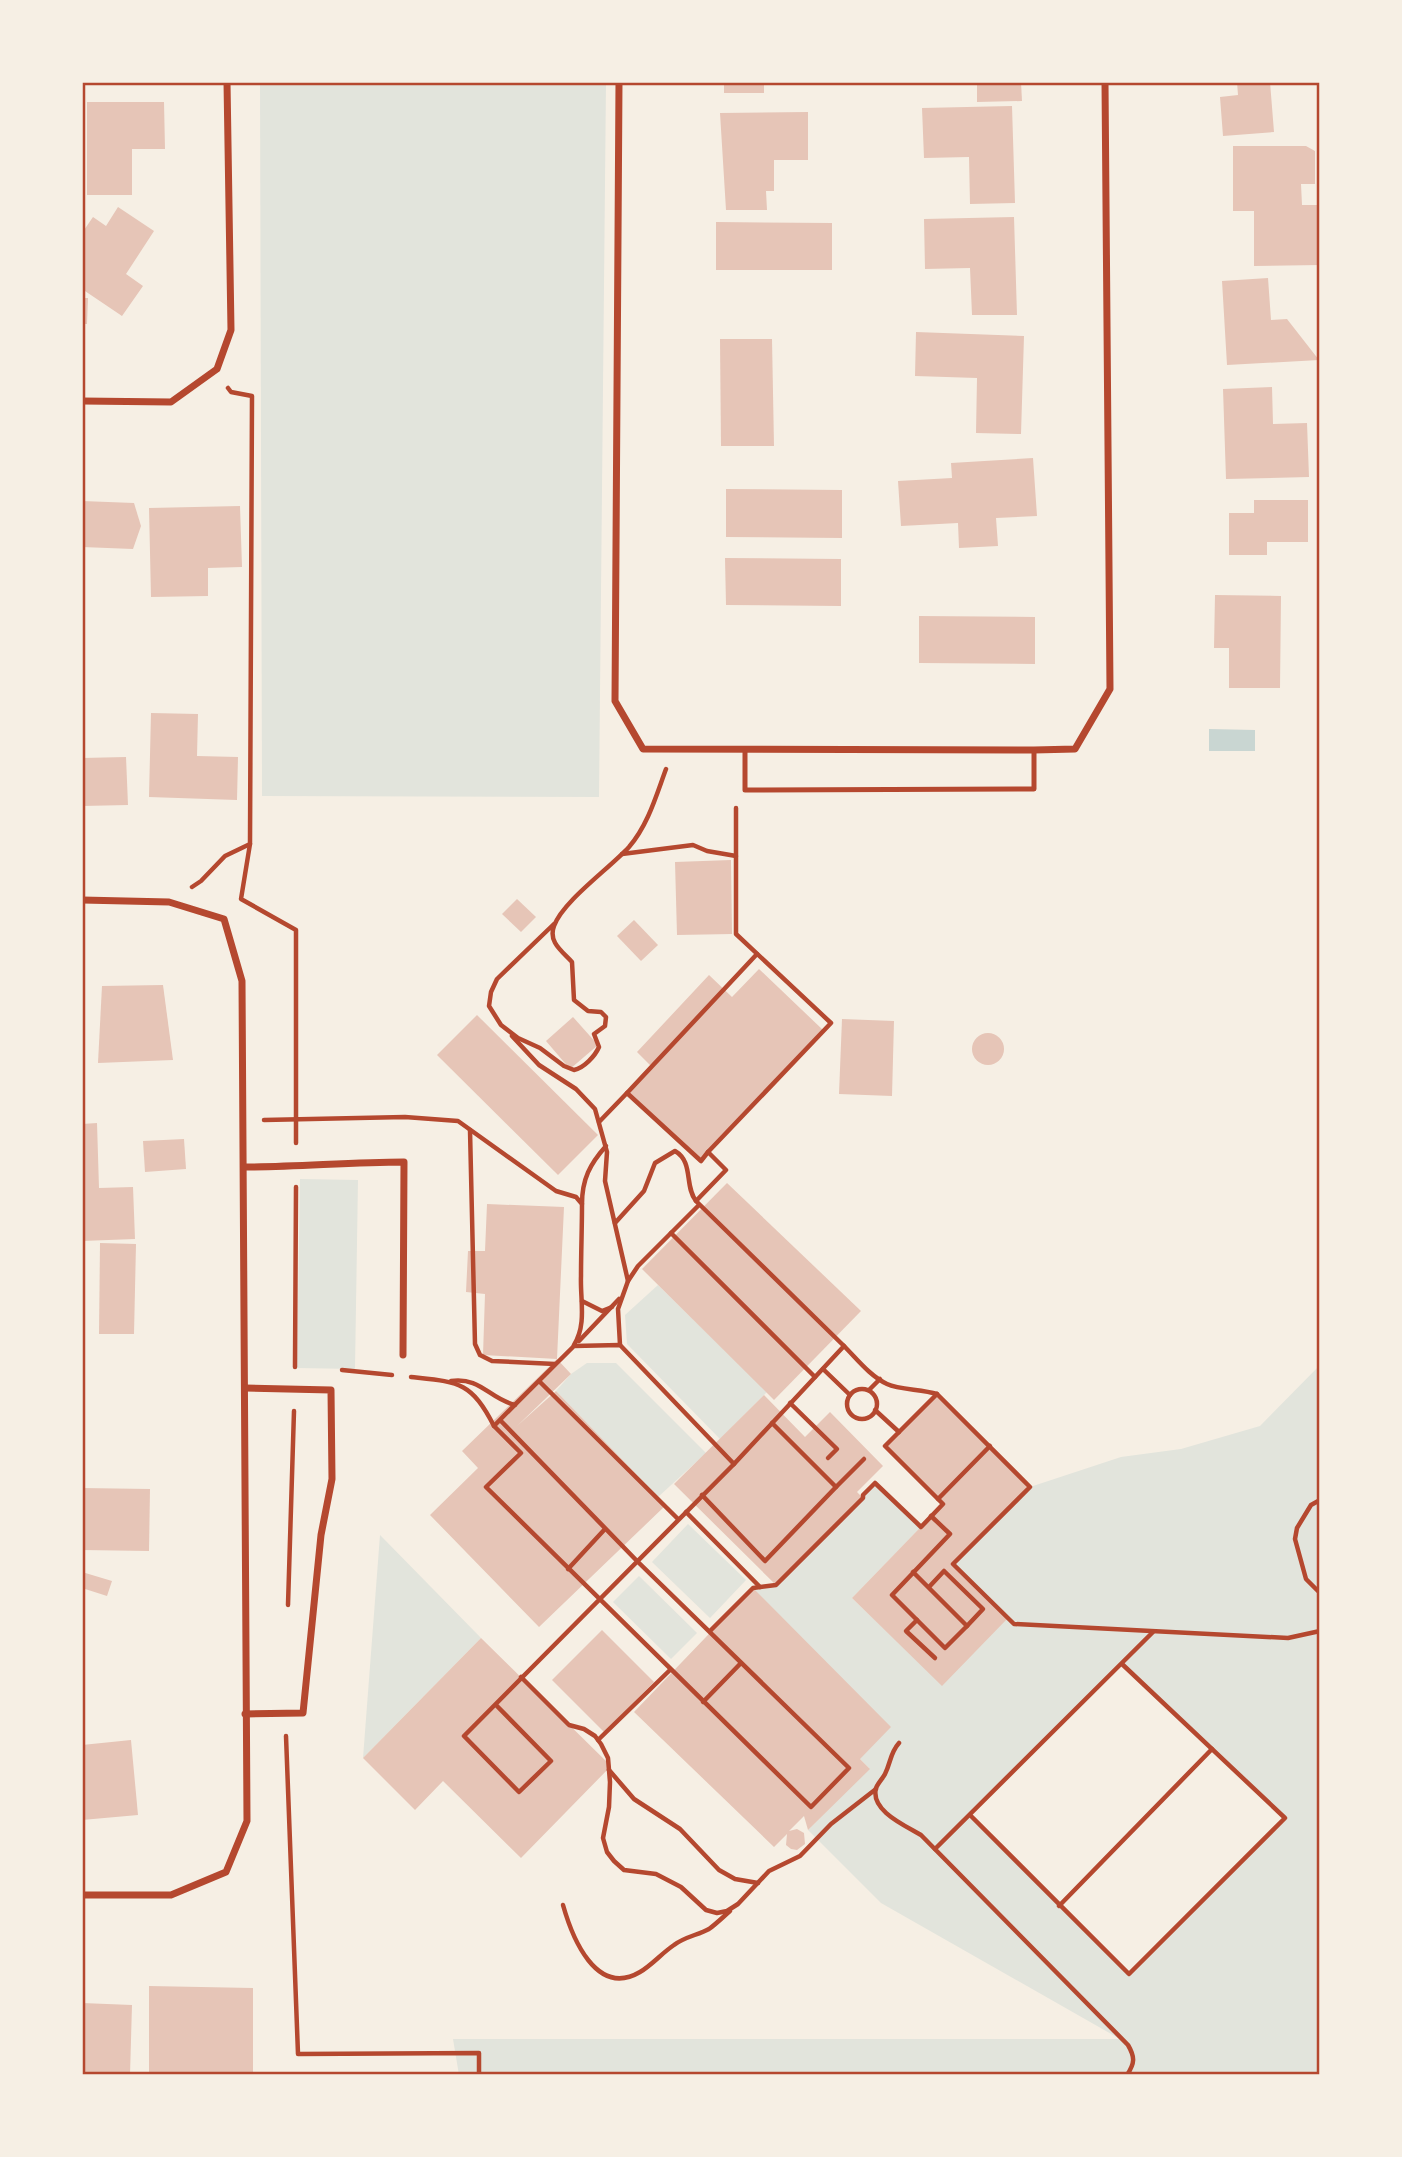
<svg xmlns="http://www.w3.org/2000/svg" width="1402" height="2157" viewBox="0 0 1402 2157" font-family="Poppins,sans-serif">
	<rect width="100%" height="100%" fill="#f6efe4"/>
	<g fill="#e2e4dc" fill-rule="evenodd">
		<path d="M 260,82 L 606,82 L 599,797 L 262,796 Z"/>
		<path d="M 300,1179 L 358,1180 L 355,1369 L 297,1368 Z"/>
		<path d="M 658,1285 L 767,1392 L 720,1439 L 627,1344 L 625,1315 Z"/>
		<path d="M 587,1363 L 616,1363 L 706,1453 L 658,1497 L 556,1391 L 571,1374 Z"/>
		<path d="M 1320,1365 L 1320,2075 L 459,2075 L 453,2039 L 1120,2039 L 881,1903 L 808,1830 L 869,1768 L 860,1759 L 753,1588 L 776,1585 L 875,1483 L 921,1527 L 852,1598 L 942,1685 L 953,1564 L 1030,1487 L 1121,1457 L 1181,1449 L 1260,1426 ZM 1122,1664 L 1285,1818 L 1129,1974 L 970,1815 Z"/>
		<path d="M 688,1524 L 746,1580 L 710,1618 L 652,1562 Z"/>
		<path d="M 380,1535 L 481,1638 L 363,1758 Z"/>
		<path d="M 639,1576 L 697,1633 L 671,1659 L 613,1602 Z"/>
	</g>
	<path fill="#c9d6d2" d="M 1209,729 L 1255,730 L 1255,751 L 1209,751 Z"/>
	<g fill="#e6c5b7">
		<rect x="724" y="82" width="40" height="11"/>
		<path d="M 977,82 L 1021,82 L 1022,101 L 977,102 Z"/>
		<path d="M 1237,82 L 1270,82 L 1274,132 L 1223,136 L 1220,97 L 1238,95 Z"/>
		<path d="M 87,102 L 164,102 L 165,149 L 132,149 L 132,195 L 87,195 Z"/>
		<path d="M 1012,106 L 1015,203 L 970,204 L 969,157 L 924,158 L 922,108 Z"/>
		<path d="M 808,112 L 808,160 L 774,160 L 774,191 L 766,191 L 767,210 L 726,210 L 720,113 Z"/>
		<path d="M 1233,146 L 1306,146 L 1315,151 L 1315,184 L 1301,184 L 1302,205 L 1320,205 L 1320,265 L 1254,266 L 1254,211 L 1233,211 Z"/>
		<path d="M 118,207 L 154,231 L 126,274 L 143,286 L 122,316 L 82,289 L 82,233 L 93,217 L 106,226 Z"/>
		<path d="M 1014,217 L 1017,315 L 972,315 L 970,268 L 925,269 L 924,219 Z"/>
		<path d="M 716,222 L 832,223 L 832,270 L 716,270 Z"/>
		<path d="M 1268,278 L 1271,320 L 1287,319 L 1319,360 L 1227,365 L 1222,281 Z"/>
		<path d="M 82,298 L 88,298 L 87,324 L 82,324 Z"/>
		<path d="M 916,332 L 1024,336 L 1021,434 L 976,433 L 977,378 L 915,376 Z"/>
		<path d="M 720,339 L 772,339 L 774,446 L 721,446 Z"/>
		<path d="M 1272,387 L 1273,424 L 1307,423 L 1309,477 L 1226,479 L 1223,389 Z"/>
		<path d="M 1033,458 L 1037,516 L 996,518 L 998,546 L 959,548 L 958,523 L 901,526 L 898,481 L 952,478 L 951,463 Z"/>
		<path d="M 726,489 L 842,490 L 842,538 L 726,537 Z"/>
		<path d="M 1254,500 L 1308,500 L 1308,542 L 1267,542 L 1267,555 L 1229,555 L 1229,513 L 1254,513 Z"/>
		<path d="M 82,501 L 134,503 L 141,526 L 133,549 L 82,547 Z"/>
		<path d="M 240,506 L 242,567 L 208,568 L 208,596 L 151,597 L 149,508 Z"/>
		<path d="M 725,558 L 841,559 L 841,606 L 726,605 Z"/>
		<path d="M 1215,595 L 1281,596 L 1280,688 L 1229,688 L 1229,648 L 1214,648 Z"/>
		<path d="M 919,616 L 1035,617 L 1035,664 L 919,663 Z"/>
		<path d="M 151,713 L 198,714 L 197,756 L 238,757 L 237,800 L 149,797 Z"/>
		<path d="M 126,757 L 128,805 L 82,806 L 82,758 Z"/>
		<path d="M 731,860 L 732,934 L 677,935 L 675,862 Z"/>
		<path d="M 517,899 L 536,917 L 521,932 L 502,914 Z"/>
		<path d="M 634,920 L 658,945 L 641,961 L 617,936 Z"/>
		<path d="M 759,969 L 823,1030 L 701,1161 L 627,1093 L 652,1067 L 637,1052 L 709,975 L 732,997 Z"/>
		<path d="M 163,985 L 173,1060 L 98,1063 L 102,986 Z"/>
		<path d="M 477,1015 L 598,1135 L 558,1175 L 437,1055 Z"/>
		<path d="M 573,1017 L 598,1045 L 570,1069 L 546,1041 Z"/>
		<path d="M 842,1019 L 894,1021 L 892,1096 L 839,1094 Z"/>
		<circle cx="988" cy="1049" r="16"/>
		<path d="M 97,1123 L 99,1188 L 133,1187 L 135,1239 L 82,1241 L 82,1124 Z"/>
		<path d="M 184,1139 L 186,1169 L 145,1172 L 143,1141 Z"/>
		<path d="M 727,1183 L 861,1311 L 774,1400 L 642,1269 Z"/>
		<path d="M 487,1204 L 564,1207 L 557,1359 L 571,1374 L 517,1426 L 556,1391 L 666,1505 L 539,1627 L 430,1515 L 478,1468 L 462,1451 L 557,1359 L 483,1355 L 485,1294 L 466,1292 L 468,1251 L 485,1251 Z"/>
		<path d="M 100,1243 L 136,1244 L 134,1334 L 99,1334 Z"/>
		<path d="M 937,1394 L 1030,1487 L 953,1564 L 1007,1619 L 942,1686 L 852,1598 L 943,1504 L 885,1446 Z"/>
		<path d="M 764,1395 L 805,1437 L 830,1412 L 883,1466 L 857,1492 L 863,1498 L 776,1585 L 674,1484 Z"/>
		<path d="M 82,1488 L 150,1489 L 149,1551 L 82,1550 Z"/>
		<path d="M 82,1572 L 112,1581 L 107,1596 L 82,1588 Z"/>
		<path d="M 753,1588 L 891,1727 L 860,1759 L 870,1769 L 808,1830 L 804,1816 L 789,1831 L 797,1829 L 804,1833 L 805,1844 L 797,1850 L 791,1849 L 786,1845 L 787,1834 L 774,1847 L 634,1712 Z"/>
		<path d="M 602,1630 L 654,1682 L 604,1732 L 552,1680 Z"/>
		<path d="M 481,1638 L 611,1766 L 521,1858 L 443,1781 L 415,1810 L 363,1758 Z"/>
		<path d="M 131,1740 L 138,1815 L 82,1820 L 82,1745 Z"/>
		<path d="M 149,1986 L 253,1988 L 253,2074 L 149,2075 Z"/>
		<path d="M 82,2003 L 132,2005 L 130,2075 L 82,2075 Z"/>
	</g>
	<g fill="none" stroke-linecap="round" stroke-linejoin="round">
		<g stroke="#b5482f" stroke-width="4.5">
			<path d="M 250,844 L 241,899 L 296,930 L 296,1143"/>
			<path d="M 622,854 L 693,845 L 707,851 L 736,856"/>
			<path d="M 192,887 L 201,881 L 225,856 L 250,844 L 252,396 L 231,392 L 228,388"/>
			<path d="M 554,924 L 497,979 L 491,992 L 489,1006 L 501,1025 L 518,1038 L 540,1048 L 564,1066 L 574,1070 C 584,1068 595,1056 599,1047 L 594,1034 L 605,1026 L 606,1017 L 601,1012 L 588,1011 L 574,1000 L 572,962 C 562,951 548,942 554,926 C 563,901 610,868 629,847 C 648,825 656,796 666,769"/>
			<path d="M 512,1036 L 539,1065 L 576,1089 L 595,1109 L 607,1152 L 605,1181 L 628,1281 L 618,1309 L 620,1345"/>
			<path d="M 264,1120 L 405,1117 L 458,1121 L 556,1191 L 576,1197 L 582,1204 C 582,1228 581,1252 581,1276 C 580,1300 587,1324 574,1345"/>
			<path d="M 599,1122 L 627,1093"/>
			<path d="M 470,1130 L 475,1344 L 480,1355 L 492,1361 L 555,1364"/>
			<path d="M 708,1152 L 701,1161 L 627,1093 L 757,954"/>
			<path d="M 696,1201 L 726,1170 L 708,1152 L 831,1023 L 736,934 L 736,808"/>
			<path d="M 582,1204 C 582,1179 590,1164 606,1146"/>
			<path d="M 615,1223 L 644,1191 L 655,1163 L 675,1151 C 694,1162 684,1186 696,1201 L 844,1346 L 734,1464"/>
			<path d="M 671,1233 L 815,1377"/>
			<path d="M 628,1281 L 638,1266 L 699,1205"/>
			<path d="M 582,1301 L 602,1311 L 612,1307"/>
			<path d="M 579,1341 L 619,1299"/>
			<path d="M 844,1346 C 857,1359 870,1376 887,1384 C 900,1390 922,1389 937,1394"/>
			<path d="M 295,1367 L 296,1187"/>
			<path d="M 823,1369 L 850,1395"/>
			<path d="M 342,1370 L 392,1375"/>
			<path d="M 411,1377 C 458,1382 471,1381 494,1426"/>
			<path d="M 451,1381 C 481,1377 488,1398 515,1405"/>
			<path d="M 539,1381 L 678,1519"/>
			<circle cx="862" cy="1404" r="15"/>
			<path d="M 869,1390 L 880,1379"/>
			<path d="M 790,1403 L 837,1449 L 828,1458"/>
			<path d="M 875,1410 L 899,1432"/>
			<path d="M 772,1423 L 836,1487 L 864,1459"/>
			<path d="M 702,1495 L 765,1561 L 836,1487"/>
			<path d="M 938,1499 L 990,1446"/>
			<path d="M 1320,1500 L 1311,1505 L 1297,1528 L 1295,1539 L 1306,1579 L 1320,1593"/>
			<path d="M 686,1512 L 760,1587"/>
			<path d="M 568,1569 L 605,1529"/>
			<path d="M 913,1572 L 967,1626 L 945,1648 L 892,1595 L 950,1534 L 931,1516"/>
			<path d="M 929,1587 L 944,1571 L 983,1609 L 967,1626"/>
			<path d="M 288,1605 L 294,1411"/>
			<path d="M 917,1620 L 906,1631 L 935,1658"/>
			<path d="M 710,1631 L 753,1588 L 776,1585 L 863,1498 L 863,1495 L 875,1483 L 921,1527 L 943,1504 L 885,1446 L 937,1394 L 1030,1487 L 953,1564 L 1014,1624 L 1288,1638 L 1320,1631"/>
			<path d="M 521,1677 L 569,1725 L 584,1729 L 595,1736 L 601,1744 L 608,1758 L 610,1782 L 609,1807 L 603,1838 L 607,1852 L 614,1861 L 624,1870 L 656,1874 L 681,1887 L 706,1910 L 717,1913 L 727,1911 L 738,1904 L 769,1871 L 800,1856 L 831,1824 L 876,1789"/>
			<path d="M 703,1702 L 741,1663"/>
			<path d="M 496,1705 L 551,1761 L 519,1792 L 464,1736 L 734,1464 L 620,1345 L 574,1346 C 547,1373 520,1399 494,1426 L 521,1453 L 486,1487 L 811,1807 L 849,1768 L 637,1561 L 500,1420"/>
			<path d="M 286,1736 L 298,2054 L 479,2053 L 479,2075"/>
			<path d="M 598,1740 L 670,1670"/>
			<path d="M 899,1743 C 890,1753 891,1762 885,1774 C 883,1778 878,1783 876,1788 C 870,1811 906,1826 921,1835 L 1128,2045 C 1135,2057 1135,2063 1127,2075"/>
			<path d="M 609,1770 L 634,1799 L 680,1829 L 719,1870 L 735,1879 L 758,1883"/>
			<path d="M 970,1815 L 1129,1974 L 1285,1818 L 1122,1664"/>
			<path d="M 935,1849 L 1153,1632"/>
			<path d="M 563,1905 C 572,1937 596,1998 640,1972 C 652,1965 662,1953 674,1945 C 684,1937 698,1935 709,1929 C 716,1924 723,1917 730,1911"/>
			<path d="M 1059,1906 L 1212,1749"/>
		</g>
		<path stroke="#b5482f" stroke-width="5" d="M 745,749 L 745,790 L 1034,789 L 1034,750"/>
		<g stroke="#b5482f" stroke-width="7">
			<path d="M 619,82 L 615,701 L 643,749 L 1034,750 L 1075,749 L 1110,689 L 1105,82"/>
			<path d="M 82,401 L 171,402 L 217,369 L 231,330 L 227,82"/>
			<path d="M 82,900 L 169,902 L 224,919 L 242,981 L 247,1821 L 226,1872 L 171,1895 L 82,1895"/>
			<path d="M 244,1167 C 297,1167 350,1162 404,1162 L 403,1355"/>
			<path d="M 245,1388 L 331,1390 L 332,1479 L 321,1535 L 303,1713 L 245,1714"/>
		</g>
	</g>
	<rect width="1402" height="2157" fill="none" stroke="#f6efe4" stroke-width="168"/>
	<rect x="84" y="84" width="1234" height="1989" fill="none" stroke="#b5482f" stroke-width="2.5"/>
</svg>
